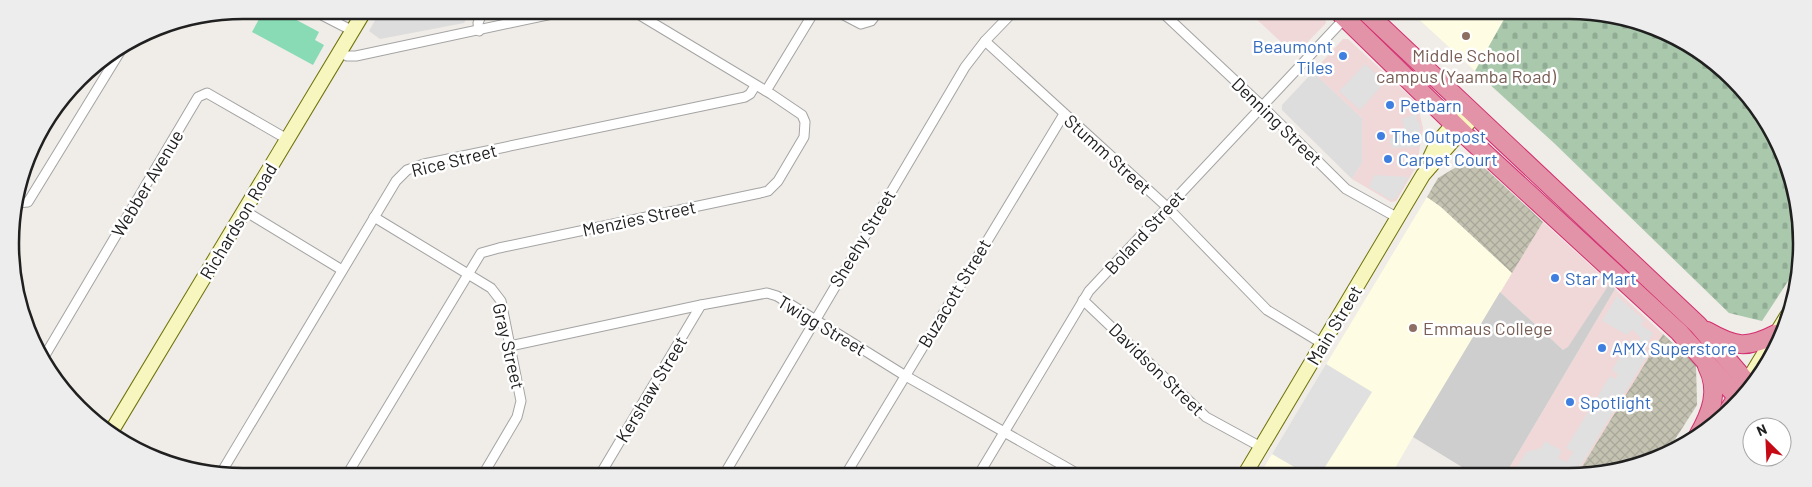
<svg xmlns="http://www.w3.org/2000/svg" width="1812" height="487" viewBox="0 0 1812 487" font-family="Barlow,sans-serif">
	<defs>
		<pattern id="construction-cross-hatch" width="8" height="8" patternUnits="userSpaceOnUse" patternTransform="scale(1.25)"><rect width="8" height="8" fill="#c4c3b2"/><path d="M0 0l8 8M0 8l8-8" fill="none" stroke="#a8a799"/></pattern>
		<pattern id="cemetery-stones" width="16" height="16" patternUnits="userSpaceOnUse" patternTransform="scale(1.25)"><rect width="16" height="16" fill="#a9c8ac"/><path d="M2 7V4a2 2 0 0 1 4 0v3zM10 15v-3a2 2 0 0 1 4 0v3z" fill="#91ac94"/></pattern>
	</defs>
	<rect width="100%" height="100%" fill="#f0ece7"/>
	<g fill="#dedddd">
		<path d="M 381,10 L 471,11 L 464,23 L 380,39 L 369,31 Z"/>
		<path d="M 1313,72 L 1362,118 L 1362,163 L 1352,179 L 1282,110 L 1282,105 Z"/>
	</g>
	<g fill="#f0d7d8">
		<path d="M 1250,13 L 1321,13 L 1325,17 L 1326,23 L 1295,55 Z"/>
		<path d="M 1343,39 L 1348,39 L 1417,103 L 1423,128 L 1417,165 L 1396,201 L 1391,202 L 1352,179 L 1362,163 L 1362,118 L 1313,72 Z"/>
		<path d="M 1543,222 L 1610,283 L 1568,348 L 1563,350 L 1500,292 Z"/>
		<path d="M 1615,289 L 1663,334 L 1577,475 L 1505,475 Z"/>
	</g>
	<g fill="#fefce2">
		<path d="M 1413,14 L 1507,14 L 1475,71 Z"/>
		<path d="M 1427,197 L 1441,207 L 1512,273 L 1413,437 L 1391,475 L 1260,474 Z"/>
	</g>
	<path fill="#cecece" d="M 1610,283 L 1615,289 L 1505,475 L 1475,475 L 1413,437 L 1500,292 L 1563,350 L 1568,347 Z"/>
	<g fill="url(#construction-cross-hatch)">
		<path d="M 1473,157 L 1543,222 L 1512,273 L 1441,207 L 1427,197 L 1438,178 Z"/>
		<path d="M 1663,334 L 1696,365 L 1697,405 L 1665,455 L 1599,475 L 1577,475 Z"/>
	</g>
	<path fill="url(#cemetery-stones)" d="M 1507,14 L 1614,14 L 1698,49 L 1762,114 L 1797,198 L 1798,266 L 1762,321 L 1729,313 L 1554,143 L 1475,71 Z"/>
	<path fill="#89dbb6" d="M 264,10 L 278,10 L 319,32 L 315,40 L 324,45 L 313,65 L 252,32 Z"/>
	<g fill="#e0e0e0">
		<path d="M 1365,64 L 1385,82 L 1360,110 L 1339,91 Z"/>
		<path d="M 1418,113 L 1416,119 L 1420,124 L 1419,147 L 1392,148 L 1389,139 L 1406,133 L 1402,119 Z"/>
		<path d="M 1374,175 L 1408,177 L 1408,178 L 1396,198 L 1391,200 L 1369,187 Z"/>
		<path d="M 1617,296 L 1644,320 L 1641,325 L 1653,333 L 1643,351 L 1648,354 L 1575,475 L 1512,475 L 1526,452 L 1541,448 L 1545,441 L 1562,451 L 1558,458 L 1567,462 L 1573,452 L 1566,448 L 1610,376 L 1615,379 L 1618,374 L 1612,370 L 1630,340 L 1637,344 L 1641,338 L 1632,329 L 1627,335 L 1602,321 Z"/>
		<path d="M 1326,364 L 1372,392 L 1320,475 L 1308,475 L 1272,454 Z"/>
	</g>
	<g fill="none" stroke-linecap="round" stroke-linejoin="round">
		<defs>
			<g id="street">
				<path d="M 312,10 L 353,31"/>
				<path d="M 838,12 L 861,24 L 871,21 L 878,12"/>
				<path d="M 1163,13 L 1262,106 L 1346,189 L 1398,218"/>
				<path d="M 479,31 L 478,23 L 483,11"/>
				<path d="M 985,41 L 1167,207 L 1267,310 L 1323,344"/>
				<path d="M 339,52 L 347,56 L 356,56 L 566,11"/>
				<path d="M 766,91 L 814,12"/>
				<path d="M 17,203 L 28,202 L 123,47"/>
				<path d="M 245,211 L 342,270"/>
				<path d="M 374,217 L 491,288 L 501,301 L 521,401 L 517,417 L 484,473"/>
				<path d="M 1083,300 L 1206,417 L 1261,447"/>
				<path d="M 510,346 L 701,305 L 767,293 L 777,296 L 904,375 L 1078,474"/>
				<path d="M 44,357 L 198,97 L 207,93 L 287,139"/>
				<path d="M 221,473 L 396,181 L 407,170 L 424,164 L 745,97 L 750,94 L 755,86"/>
				<path d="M 348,473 L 481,253 L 499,248 L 760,193 L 768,191 L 778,181 L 804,137 L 805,122 L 802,115 L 771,94 L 633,11"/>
				<path d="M 601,473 L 701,305"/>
				<path d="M 725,473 L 965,67 L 985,41 L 1013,12"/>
				<path d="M 846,474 L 1064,114"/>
				<path d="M 979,474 L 1089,291 L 1345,18"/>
			</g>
			<g id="secondary">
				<path d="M 1430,158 L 1437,143 L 1468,107"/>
				<path d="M 1747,382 L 1787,316"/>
				<path d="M 111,432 L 365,10"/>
				<path d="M 1245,474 L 1423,175 L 1476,114"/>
			</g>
			<g id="highway">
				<path d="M 1341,14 L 1465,135 L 1679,332 L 1739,399"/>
				<path d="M 1368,14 L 1698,325 L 1750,386"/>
				<path d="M 1707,331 C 1735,347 1747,349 1776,334"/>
				<path d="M 1723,419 L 1743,388"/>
				<path d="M 1698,436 C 1711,413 1720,391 1707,366"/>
			</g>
		</defs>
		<use href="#street" stroke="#a4a4a4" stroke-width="11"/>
		<use href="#secondary" stroke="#6e730a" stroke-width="16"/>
		<use href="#highway" stroke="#d32f71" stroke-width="20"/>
		<use href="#street" stroke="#fff" stroke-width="9"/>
		<use href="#secondary" stroke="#f7f6be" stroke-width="14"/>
		<use href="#highway" stroke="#e393a7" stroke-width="18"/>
	</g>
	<g fill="#8d6e63" stroke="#fff" stroke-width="2">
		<circle cx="1466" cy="36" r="5"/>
		<circle cx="1413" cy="328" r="5"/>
	</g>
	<g fill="#3f7fe0" stroke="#fff" stroke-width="2">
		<circle cx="1343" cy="56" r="5"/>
		<circle cx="1390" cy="105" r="5"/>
		<circle cx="1381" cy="136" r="5"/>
		<circle cx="1388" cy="159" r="5"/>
		<circle cx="1555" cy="278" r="5"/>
		<circle cx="1602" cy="348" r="5"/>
		<circle cx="1570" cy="402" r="5"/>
	</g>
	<g text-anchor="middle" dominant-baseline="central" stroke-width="5" stroke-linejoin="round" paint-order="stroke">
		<g font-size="18" fill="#366cbe" stroke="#fff" text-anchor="start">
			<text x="1333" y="46" text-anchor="end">Beaumont<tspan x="1333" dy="21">Tiles</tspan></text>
			<text x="1400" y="105">Petbarn</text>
			<text x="1391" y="136">The Outpost</text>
			<text x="1398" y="159">Carpet Court</text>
			<text x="1565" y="278">Star Mart</text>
			<text x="1612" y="348">AMX Superstore</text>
			<text x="1580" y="402">Spotlight</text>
		</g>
		<g font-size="18" fill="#785e54" stroke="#fff">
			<text x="1466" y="55">Middle School<tspan x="1466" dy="21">campus (Yaamba Road)</tspan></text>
			<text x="1423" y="328" text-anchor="start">Emmaus College</text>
		</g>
		<g font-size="18" fill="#202020" stroke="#fff">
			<text transform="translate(1277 121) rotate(44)">Denning Street</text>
			<text transform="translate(1108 154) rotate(42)">Stumm Street</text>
			<text transform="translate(454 160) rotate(-14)">Rice Street</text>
			<text transform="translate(147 183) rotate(-59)">Webber Avenue</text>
			<text transform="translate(639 218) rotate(-12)">Menzies Street</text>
			<text transform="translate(238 221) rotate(-59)">Richardson Road</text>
			<text transform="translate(1144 232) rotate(-47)">Boland Street</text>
			<text transform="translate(862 238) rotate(-59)">Sheehy Street</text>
			<text transform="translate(954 293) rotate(-59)">Buzacott Street</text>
			<text transform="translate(822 325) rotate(31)">Twigg Street</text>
			<text transform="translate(1334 325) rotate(-59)">Main Street</text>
			<text transform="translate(509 346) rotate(77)">Gray Street</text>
			<text transform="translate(1157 369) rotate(44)">Davidson Street</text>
			<text transform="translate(651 389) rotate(-59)">Kershaw Street</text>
		</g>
	</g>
	<path d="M0 0H1812V487H0ZM243 19H1569A224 224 0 0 1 1793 243V244A224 224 0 0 1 1569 468H243A224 224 0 0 1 19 244V243A224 224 0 0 1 243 19Z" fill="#ededed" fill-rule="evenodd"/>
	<path fill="none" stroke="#202020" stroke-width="2.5" d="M243 19H1569A224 224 0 0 1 1793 243V244A224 224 0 0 1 1569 468H243A224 224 0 0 1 19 244V243A224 224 0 0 1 243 19Z"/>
	<g transform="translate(1767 442) rotate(336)"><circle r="24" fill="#ffffff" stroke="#a6a6a6"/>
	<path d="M0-4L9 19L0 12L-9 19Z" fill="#c60a15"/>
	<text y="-8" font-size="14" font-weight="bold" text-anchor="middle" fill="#202020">N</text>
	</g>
</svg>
